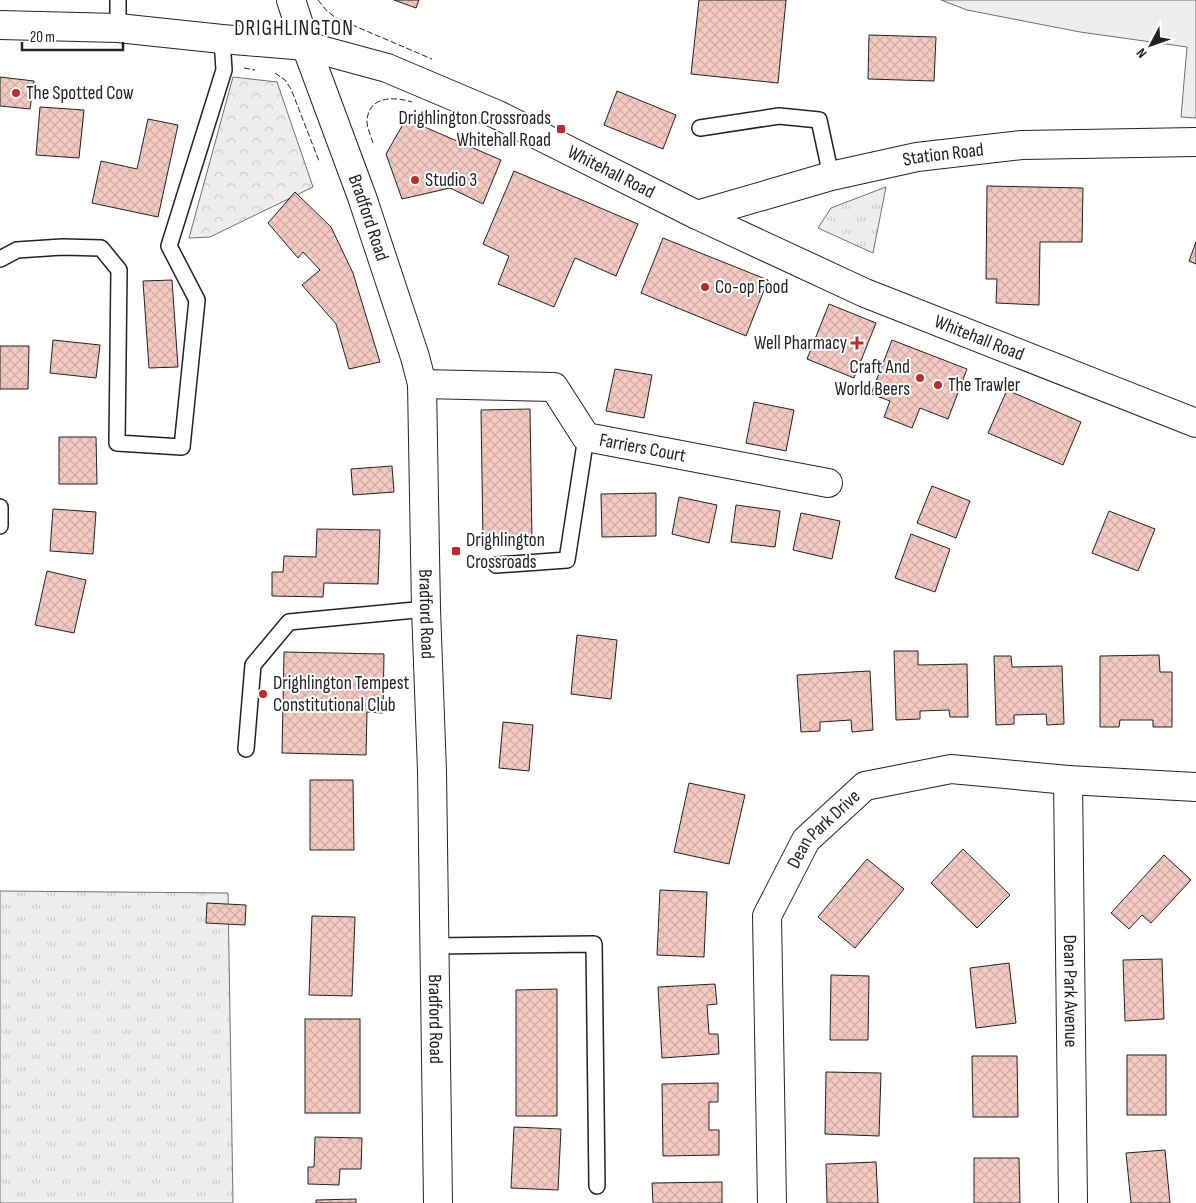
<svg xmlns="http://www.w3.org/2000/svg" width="1196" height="1203" viewBox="0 0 1196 1203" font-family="'Sofia Sans Condensed',sans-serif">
	<defs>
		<pattern id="grass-tufts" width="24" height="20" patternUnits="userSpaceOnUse" patternTransform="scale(1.25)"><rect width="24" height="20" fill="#eee"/><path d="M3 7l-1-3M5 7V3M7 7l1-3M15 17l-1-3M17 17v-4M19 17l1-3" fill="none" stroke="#ccc"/></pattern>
		<pattern id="park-crowns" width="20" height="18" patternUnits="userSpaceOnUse" patternTransform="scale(1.25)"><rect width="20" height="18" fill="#eee"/><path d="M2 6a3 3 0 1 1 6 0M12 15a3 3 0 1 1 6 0" fill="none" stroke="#ccc"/></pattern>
		<pattern id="building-cross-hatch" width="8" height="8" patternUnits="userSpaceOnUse" patternTransform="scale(1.25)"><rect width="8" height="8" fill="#f3c9c0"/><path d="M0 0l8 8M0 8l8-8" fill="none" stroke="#d0aca5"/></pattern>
	</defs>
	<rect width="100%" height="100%" fill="#fff"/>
	<g fill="url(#grass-tufts)" stroke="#6f6f6f">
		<path d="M 886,187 L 873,253 L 818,228 L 831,208 Z"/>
		<path d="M 0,891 L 228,893 L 233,1203 L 0,1203 Z"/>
	</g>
	<path fill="url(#park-crowns)" stroke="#6f6f6f" d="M 233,77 L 277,82 L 313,187 L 210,237 L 189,238 Z"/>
	<path fill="#eee" stroke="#6f6f6f" d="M 941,0 L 1196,0 L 1196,118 L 1181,117 L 1187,47 L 1080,32 L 967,10 Z"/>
	<g fill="url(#building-cross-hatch)" stroke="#222">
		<path d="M 394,0 L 419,0 L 416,8 Z"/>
		<path d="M 699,0 L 786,0 L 778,83 L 691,74 Z"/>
		<path d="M 869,35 L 936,37 L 934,81 L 868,79 Z"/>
		<path d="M 0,77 L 34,81 L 30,109 L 0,106 Z"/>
		<path d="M 617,91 L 676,115 L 663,149 L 604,125 Z"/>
		<path d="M 40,107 L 84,110 L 79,158 L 36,155 Z"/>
		<path d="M 148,119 L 178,125 L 158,217 L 92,203 L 101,161 L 137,169 Z"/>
		<path d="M 406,119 L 501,160 L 483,204 L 450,188 L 402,199 L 386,154 Z"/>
		<path d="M 514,171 L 638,224 L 616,276 L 575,258 L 554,307 L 498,284 L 509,256 L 483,244 Z"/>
		<path d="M 987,186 L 1083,188 L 1082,242 L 1040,242 L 1039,305 L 996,303 L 997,279 L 986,279 Z"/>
		<path d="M 295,192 L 331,227 L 353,273 L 380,362 L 349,369 L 336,324 L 302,285 L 320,270 L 303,252 L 298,258 L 268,223 Z"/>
		<path d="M 663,238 L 768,280 L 746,336 L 641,293 Z"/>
		<path d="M 1196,242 L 1196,264 L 1189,261 Z"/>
		<path d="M 172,280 L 178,367 L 149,368 L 143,281 Z"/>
		<path d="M 829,304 L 876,323 L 854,378 L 807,359 Z"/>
		<path d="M 53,340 L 100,345 L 96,378 L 50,373 Z"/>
		<path d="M 892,340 L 967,369 L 948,419 L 920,408 L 912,428 L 884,417 L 890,401 L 871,394 Z"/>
		<path d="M 0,346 L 29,346 L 28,389 L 0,389 Z"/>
		<path d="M 615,369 L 652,375 L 644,418 L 606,411 Z"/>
		<path d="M 1007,390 L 1081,422 L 1063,465 L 988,433 Z"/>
		<path d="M 754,402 L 794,410 L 786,451 L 746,443 Z"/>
		<path d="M 530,409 L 532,540 L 483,541 L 481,410 Z"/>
		<path d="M 59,437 L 96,437 L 97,484 L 59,484 Z"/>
		<path d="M 392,466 L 394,492 L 353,495 L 351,469 Z"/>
		<path d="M 932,486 L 970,501 L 956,538 L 917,523 Z"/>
		<path d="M 656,493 L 656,536 L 602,537 L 601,494 Z"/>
		<path d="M 679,497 L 717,505 L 709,543 L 672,534 Z"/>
		<path d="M 736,505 L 780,511 L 775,547 L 731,542 Z"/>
		<path d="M 53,509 L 96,512 L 93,554 L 50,551 Z"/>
		<path d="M 1109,511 L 1155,529 L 1138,571 L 1092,553 Z"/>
		<path d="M 801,513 L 840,521 L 832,559 L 793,550 Z"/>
		<path d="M 317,529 L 380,530 L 378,584 L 324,583 L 323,597 L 272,596 L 272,572 L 283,572 L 284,556 L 316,557 Z"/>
		<path d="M 911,534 L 950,549 L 935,592 L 895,578 Z"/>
		<path d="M 47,571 L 86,580 L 74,633 L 35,625 Z"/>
		<path d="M 577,635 L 617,640 L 611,699 L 571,694 Z"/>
		<path d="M 894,651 L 918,651 L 918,665 L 967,664 L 968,717 L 950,717 L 949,710 L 920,711 L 920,719 L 896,720 Z"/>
		<path d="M 284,652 L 384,654 L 383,713 L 367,712 L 366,755 L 282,753 Z"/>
		<path d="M 1159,655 L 1160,672 L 1172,672 L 1172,727 L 1153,727 L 1153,720 L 1120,720 L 1119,727 L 1100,727 L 1100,656 Z"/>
		<path d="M 994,656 L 1011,656 L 1012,667 L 1062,666 L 1064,724 L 1047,725 L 1046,714 L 1014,715 L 1014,724 L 996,725 Z"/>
		<path d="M 870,671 L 873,730 L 852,732 L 851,720 L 820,722 L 820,731 L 801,732 L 797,675 Z"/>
		<path d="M 503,722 L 533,725 L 529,771 L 499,768 Z"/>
		<path d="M 310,780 L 353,780 L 354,850 L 310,850 Z"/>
		<path d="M 689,783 L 745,795 L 729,864 L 674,852 Z"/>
		<path d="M 963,849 L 1010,895 L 977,928 L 931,883 Z"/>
		<path d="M 1164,855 L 1191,880 L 1151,923 L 1142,915 L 1129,929 L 1111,913 Z"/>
		<path d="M 867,859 L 904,889 L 855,948 L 818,917 Z"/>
		<path d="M 660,890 L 707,892 L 704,957 L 657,955 Z"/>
		<path d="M 207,903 L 246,905 L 245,925 L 206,923 Z"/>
		<path d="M 312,916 L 355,917 L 352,996 L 309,995 Z"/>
		<path d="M 1162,959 L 1164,1019 L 1125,1021 L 1123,960 Z"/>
		<path d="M 1009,963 L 1016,1023 L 976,1028 L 970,968 Z"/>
		<path d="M 831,975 L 869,976 L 868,1040 L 830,1040 Z"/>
		<path d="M 715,984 L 717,1004 L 707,1005 L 709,1034 L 718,1034 L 719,1054 L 662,1058 L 658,987 Z"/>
		<path d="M 557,989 L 557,1116 L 516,1116 L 516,990 Z"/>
		<rect x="305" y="1019" width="55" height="94"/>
		<rect x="1127" y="1055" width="39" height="60"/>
		<path d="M 972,1056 L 1017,1056 L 1018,1117 L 973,1117 Z"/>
		<path d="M 826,1072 L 881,1073 L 879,1136 L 825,1134 Z"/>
		<path d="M 718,1083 L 718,1102 L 709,1102 L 709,1130 L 719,1130 L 719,1155 L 663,1156 L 662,1084 Z"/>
		<path d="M 514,1127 L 561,1129 L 558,1190 L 511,1188 Z"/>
		<path d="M 315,1137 L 362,1138 L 361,1169 L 340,1169 L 339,1185 L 308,1184 L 308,1167 L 314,1167 Z"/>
		<path d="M 1165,1150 L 1170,1203 L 1131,1203 L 1126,1153 Z"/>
		<path d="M 974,1158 L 1019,1158 L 1020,1203 L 974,1203 Z"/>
		<path d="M 876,1162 L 878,1203 L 827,1203 L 826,1164 Z"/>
		<path d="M 722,1182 L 722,1203 L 653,1203 L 652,1183 Z"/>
		<path d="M 356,1199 L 356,1203 L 316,1203 L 316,1200 Z"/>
	</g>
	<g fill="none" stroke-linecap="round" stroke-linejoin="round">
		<defs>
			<g id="service">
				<path d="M 118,28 L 118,0"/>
				<path d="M 700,128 L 779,116 L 819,120 L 831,176"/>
				<path d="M 0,259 L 17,250 L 62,247 L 101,248 L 119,270 L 117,443 L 182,447 L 197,300 L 169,246 L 224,70 L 222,39"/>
				<path d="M 0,507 L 0,526"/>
				<path d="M 496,565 L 567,560 L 586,437"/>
				<path d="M 246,749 L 253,665 L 289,622 L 426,609"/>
				<path d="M 434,946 L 594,944 L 597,1186"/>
			</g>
			<g id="minor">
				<path id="s1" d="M 422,384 L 554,387 L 586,437 L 828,483"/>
				<path id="s2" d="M 1068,780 L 1073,1203"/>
				<path id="s3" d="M 772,1203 L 767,916 L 806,840 L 865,786 L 951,769 L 1068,780 L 1196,787"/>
			</g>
			<g id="secondary">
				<path id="s4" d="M 291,0 L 306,46 L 362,197 L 415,357 L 422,384 L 426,609 L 432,771 L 438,1203"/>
				<path id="s5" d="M 697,215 L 831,176 L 917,157 L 1022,145 L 1196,142"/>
			</g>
			<g id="primary">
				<path id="s6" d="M 0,25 L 118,28 L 222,39 L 306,46 L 387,68 L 498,115 L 697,215 L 865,293 L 1196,423"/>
			</g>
		</defs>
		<use href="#service" stroke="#222" stroke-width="18"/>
		<use href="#minor" stroke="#222" stroke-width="30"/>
		<use href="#secondary" stroke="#222" stroke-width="30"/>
		<use href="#primary" stroke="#222" stroke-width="30"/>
		<use href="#service" stroke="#fff" stroke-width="15"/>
		<use href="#minor" stroke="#fff" stroke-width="28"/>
		<use href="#secondary" stroke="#fff" stroke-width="28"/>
		<use href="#primary" stroke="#fff" stroke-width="28"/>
		<g stroke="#222" stroke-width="1" stroke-dasharray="6 2.5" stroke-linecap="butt">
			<path d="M 318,0 L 327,11 L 336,18 L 432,59"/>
			<path d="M 244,68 L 255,70"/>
			<path d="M 275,73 L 285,80 L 291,89 L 319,161"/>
			<path d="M 433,112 L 461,124"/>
			<path d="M 373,143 C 371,137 368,130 367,123 C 367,96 393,96 412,102"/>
		</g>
	</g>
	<g fill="#c62828" stroke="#fff" stroke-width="2">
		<circle cx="16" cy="93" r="5"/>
		<rect x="556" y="124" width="10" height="10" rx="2.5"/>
		<circle cx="415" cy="180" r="5"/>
		<circle cx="705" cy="287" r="5"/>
		<path d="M854.5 335.5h5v5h5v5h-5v5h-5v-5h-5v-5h5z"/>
		<circle cx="920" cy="378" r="5"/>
		<circle cx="938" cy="385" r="5"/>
		<rect x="451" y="546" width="10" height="10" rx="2.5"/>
		<circle cx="263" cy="694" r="5"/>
	</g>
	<g text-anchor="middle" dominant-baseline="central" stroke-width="4" stroke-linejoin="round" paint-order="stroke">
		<g font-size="19" fill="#222" stroke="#fff" text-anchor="start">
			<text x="26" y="93">The Spotted Cow</text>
			<text x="551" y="118" text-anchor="end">Drighlington Crossroads<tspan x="551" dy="22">Whitehall Road</tspan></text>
			<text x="425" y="180">Studio 3</text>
			<text x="715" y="287">Co-op Food</text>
			<text x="847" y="343" text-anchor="end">Well Pharmacy</text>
			<text x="910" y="367" text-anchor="end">Craft And<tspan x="910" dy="22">World Beers</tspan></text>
			<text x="948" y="385">The Trawler</text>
			<text x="466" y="540">Drighlington<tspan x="466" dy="22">Crossroads</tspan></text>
			<text x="273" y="683">Drighlington Tempest<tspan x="273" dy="22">Constitutional Club</tspan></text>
		</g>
		<g font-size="19" fill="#222" stroke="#fff">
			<text stroke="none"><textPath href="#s5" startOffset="254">Station Road</textPath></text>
			<text stroke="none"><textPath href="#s6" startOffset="638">Whitehall Road</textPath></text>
			<text stroke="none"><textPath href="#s4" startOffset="231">Bradford Road</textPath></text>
			<text stroke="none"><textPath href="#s6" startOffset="1042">Whitehall Road</textPath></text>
			<text stroke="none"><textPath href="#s1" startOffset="249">Farriers Court</textPath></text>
			<text stroke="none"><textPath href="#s4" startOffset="636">Bradford Road</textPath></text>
			<text stroke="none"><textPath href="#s3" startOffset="392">Dean Park Drive</textPath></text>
			<text stroke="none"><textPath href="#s2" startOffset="211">Dean Park Avenue</textPath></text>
			<text stroke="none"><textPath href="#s4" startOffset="1041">Bradford Road</textPath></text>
		</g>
		<g font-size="21" letter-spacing="1" fill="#222" stroke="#fff">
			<text x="294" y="28">DRIGHLINGTON</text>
		</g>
	</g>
	<g transform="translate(1151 45) rotate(229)" stroke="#ffffff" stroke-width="4" paint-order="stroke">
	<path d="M0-4L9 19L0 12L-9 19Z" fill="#222222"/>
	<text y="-8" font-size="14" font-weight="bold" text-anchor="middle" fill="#222222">N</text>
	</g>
	<path d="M22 42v8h101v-8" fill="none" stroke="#222222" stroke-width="2.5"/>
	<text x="30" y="42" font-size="15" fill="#222222" stroke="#ffffff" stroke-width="4" paint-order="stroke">20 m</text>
</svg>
